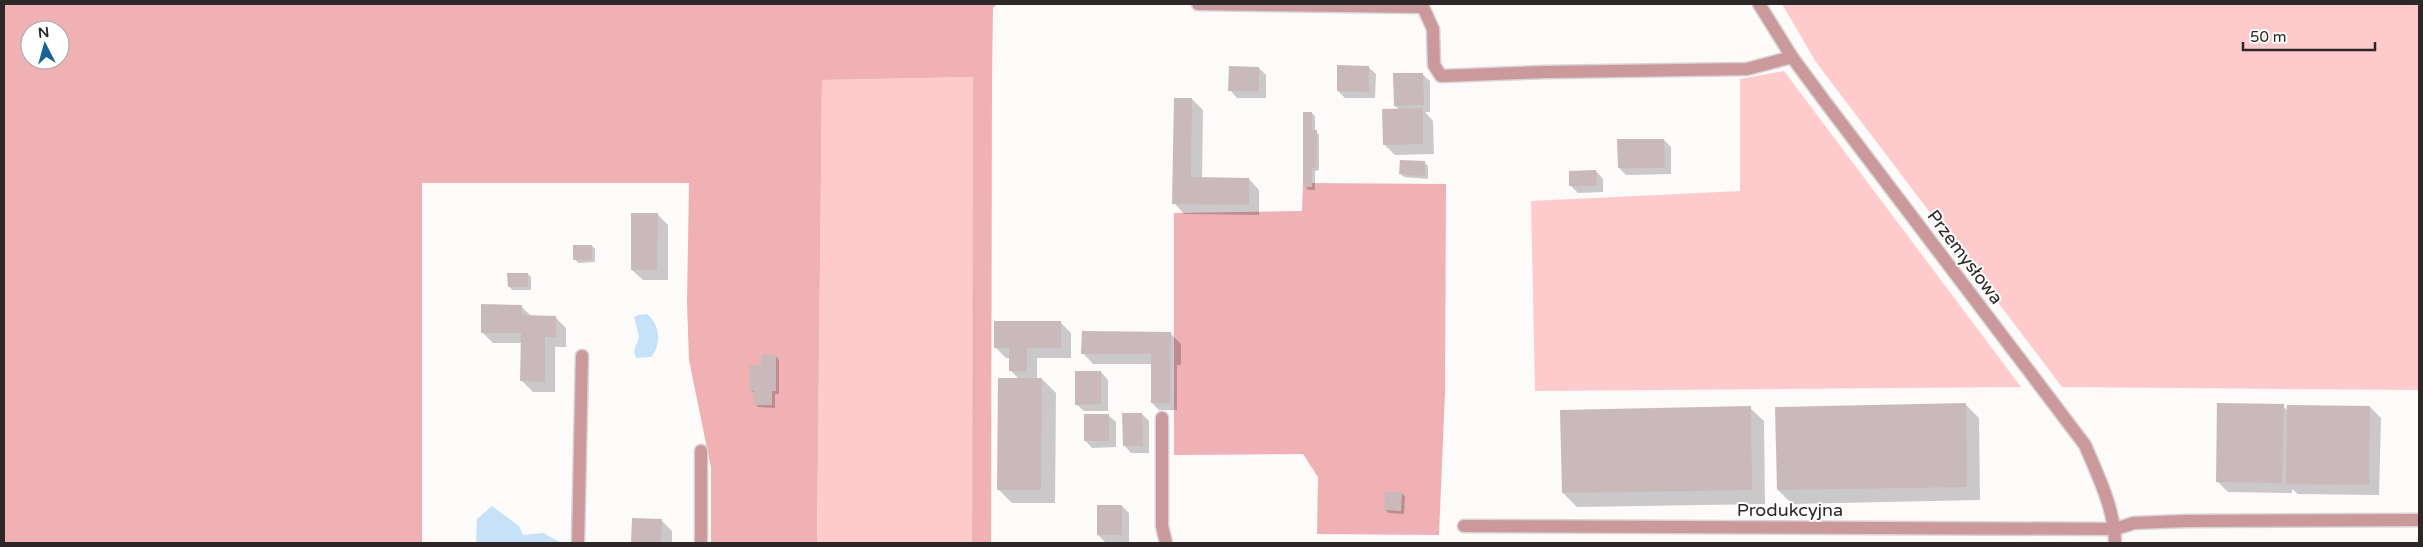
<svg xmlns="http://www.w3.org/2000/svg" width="2423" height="547" viewBox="0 0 2423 547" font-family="'Varela Round',sans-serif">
	<rect width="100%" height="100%" fill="#fdfafa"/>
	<g fill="#fecacc">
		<path d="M 1782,4 L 2419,4 L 2419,390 L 2062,387 L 1816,62 Z"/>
		<path d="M 1784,71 L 2021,387 L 1535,391 L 1531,201 L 1740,191 L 1740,79 Z"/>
		<path d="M 974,77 L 972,543 L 817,543 L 822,80 Z"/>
	</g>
	<g fill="#efb1b3" fill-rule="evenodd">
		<path d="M 4,4 L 997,4 L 993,8 L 992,76 L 991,543 L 972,543 L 973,77 L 822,80 L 817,543 L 711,543 L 711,468 L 689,360 L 687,303 L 689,183 L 422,183 L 422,543 L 4,543 ZM 30,30 L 60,30 L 60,60 L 30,60 Z"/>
		<path d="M 1303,183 L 1446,184 L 1445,392 L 1439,535 L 1317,534 L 1318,477 L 1303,454 L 1174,455 L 1174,213 L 1302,211 Z"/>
	</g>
	<g fill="#c6e2f9">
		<path d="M 647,314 C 660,324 662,345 651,357 L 636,358 L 634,351 L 639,337 L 634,317 L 638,315 Z"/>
		<path d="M 492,506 L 519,526 L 523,535 L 543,533 L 562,543 L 476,543 L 477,519 Z"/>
	</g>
	<g fill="#0003">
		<path d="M 1368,67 L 1376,74 L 1375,98 L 1345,98 L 1338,91 Z"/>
		<path d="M 1259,68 L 1266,75 L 1266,98 L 1237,98 L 1230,90 Z"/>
		<path d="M 1422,74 L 1430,81 L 1430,112 L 1425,112 L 1433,121 L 1434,154 L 1395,155 L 1384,144 L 1400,110 L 1395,106 Z"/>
		<path d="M 1192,99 L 1203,110 L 1202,178 L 1249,179 L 1259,190 L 1259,215 L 1184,214 L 1174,203 Z"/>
		<path d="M 1312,113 L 1315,116 L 1315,131 L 1319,135 L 1319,170 L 1315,171 L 1315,190 L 1308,190 L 1305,186 Z"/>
		<path d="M 1664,140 L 1671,147 L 1671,174 L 1626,175 L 1619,168 Z"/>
		<path d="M 1424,162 L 1428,166 L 1428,179 L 1404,177 L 1401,174 Z"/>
		<path d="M 1596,171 L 1603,179 L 1603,192 L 1578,193 L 1571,186 Z"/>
		<path d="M 657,214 L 668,225 L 668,280 L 643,280 L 632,270 Z"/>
		<path d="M 592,246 L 595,249 L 595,262 L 578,263 L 575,259 Z"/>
		<path d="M 528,274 L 531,277 L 531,290 L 512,290 L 509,286 Z"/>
		<path d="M 521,306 L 532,317 L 555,317 L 566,328 L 566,347 L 555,347 L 555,392 L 533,392 L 522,381 L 522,343 L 493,343 L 482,332 Z"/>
		<path d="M 1060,322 L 1071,333 L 1071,358 L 1037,358 L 1037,379 L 1042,379 L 1056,393 L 1055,503 L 1012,503 L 998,489 L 1019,379 L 1010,370 L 1010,358 L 1006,358 L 995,347 Z"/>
		<path d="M 1170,333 L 1181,344 L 1181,365 L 1177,365 L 1177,410 L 1159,410 L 1152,403 L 1152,364 L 1093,364 L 1083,353 Z"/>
		<path d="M 776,356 L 779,360 L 779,394 L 775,394 L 775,408 L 758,407 L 755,404 L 754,393 L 751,390 Z"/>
		<path d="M 1101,372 L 1108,380 L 1108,411 L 1084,411 L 1076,404 Z"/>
		<path d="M 1965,404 L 1979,418 L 1980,500 L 1792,504 L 1778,490 Z"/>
		<path d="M 2283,406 L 2288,411 L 2370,407 L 2381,418 L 2379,495 L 2298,494 L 2292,489 L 2292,493 L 2228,492 L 2217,481 Z"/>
		<path d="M 1750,408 L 1764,421 L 1765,504 L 1577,507 L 1563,493 Z"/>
		<path d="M 1142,414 L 1149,421 L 1149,453 L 1131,453 L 1124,445 Z"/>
		<path d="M 1108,415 L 1116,422 L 1116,447 L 1092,448 L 1085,440 Z"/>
		<path d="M 1402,493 L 1405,497 L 1404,514 L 1389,513 L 1385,510 Z"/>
		<path d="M 1122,506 L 1129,513 L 1129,542 L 1105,542 L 1098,535 Z"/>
		<path d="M 633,519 L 661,520 L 672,531 L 672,543 L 633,543 Z"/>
	</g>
	<g fill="#cab9ba">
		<path d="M 1337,65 L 1369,66 L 1369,92 L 1337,91 Z"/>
		<path d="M 1229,66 L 1259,67 L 1259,91 L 1228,91 Z"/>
		<path d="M 1393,73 L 1423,73 L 1424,105 L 1394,106 Z"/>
		<path d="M 1174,98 L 1192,98 L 1191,177 L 1249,178 L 1249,205 L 1172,204 Z"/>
		<path d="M 1423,108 L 1423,144 L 1383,145 L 1382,109 Z"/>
		<path d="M 1303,112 L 1312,112 L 1312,130 L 1317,130 L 1316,168 L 1312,168 L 1312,187 L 1303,187 Z"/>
		<path d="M 1617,139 L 1664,139 L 1665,168 L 1618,168 Z"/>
		<path d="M 1400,160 L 1425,161 L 1425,176 L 1399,174 Z"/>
		<path d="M 1596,170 L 1597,186 L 1569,186 L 1569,171 Z"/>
		<path d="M 631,213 L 658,213 L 657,270 L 631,270 Z"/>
		<rect x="573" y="245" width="19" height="15"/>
		<path d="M 507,273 L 528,273 L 528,287 L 508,287 Z"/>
		<path d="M 481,304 L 522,305 L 522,315 L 556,316 L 556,337 L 545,337 L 545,382 L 520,381 L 521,333 L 481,333 Z"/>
		<path d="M 994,321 L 1061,321 L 1061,348 L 1027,348 L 1027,371 L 1009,371 L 1009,348 L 994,348 Z"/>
		<path d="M 1082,331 L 1171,332 L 1170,403 L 1151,403 L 1151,354 L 1081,354 Z"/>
		<path d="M 761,355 L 776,355 L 776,391 L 772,391 L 772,405 L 754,405 L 754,391 L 749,391 L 750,365 L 761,365 Z"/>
		<path d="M 1075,371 L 1101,371 L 1101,404 L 1075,405 Z"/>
		<path d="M 998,378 L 1042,378 L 1041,490 L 997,490 Z"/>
		<path d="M 1966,403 L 1967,487 L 1777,490 L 1775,407 Z"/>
		<path d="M 2217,403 L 2284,404 L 2282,483 L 2216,482 Z"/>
		<path d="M 2287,405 L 2370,406 L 2369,485 L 2286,484 Z"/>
		<path d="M 1751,406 L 1752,490 L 1562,493 L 1560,410 Z"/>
		<path d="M 1122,413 L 1142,413 L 1143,446 L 1123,446 Z"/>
		<rect x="1084" y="414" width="25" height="27"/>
		<path d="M 1385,492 L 1402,492 L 1401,511 L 1384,510 Z"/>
		<rect x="1097" y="505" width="25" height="30"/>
		<path d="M 632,518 L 662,519 L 661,543 L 631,543 Z"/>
	</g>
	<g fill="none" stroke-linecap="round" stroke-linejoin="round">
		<defs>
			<g id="minor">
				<path d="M 1198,4 L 1423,7 L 1423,4"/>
				<path d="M 1759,4 L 1792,57 L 1826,103 L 2085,445 C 2098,476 2115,510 2115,543"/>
				<path d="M 1423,7 L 1433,29 L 1434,65 L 1441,76 L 1547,72 L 1747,69 L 1792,57"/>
				<path d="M 1162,418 L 1162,526 L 1166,543"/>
				<path d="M 1464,526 L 2115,529 L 2134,523 L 2185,521 L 2419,520"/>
				<path d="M 578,543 L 582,356"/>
				<path d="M 701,543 L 701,451"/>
			</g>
		</defs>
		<use href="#minor" stroke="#d8d4d4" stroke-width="15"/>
		<use href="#minor" stroke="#cb999b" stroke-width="12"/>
	</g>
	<g text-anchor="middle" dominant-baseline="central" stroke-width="4" stroke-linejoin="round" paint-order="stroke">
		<g font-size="18" fill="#2e2727" stroke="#fff">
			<text transform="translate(1965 257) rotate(53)">Przemysłowa</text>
			<text x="1790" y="510">Produkcyjna</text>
		</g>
	</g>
	<rect width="2423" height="547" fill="none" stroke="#2e2727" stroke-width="10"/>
	<g transform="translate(45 45) rotate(354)"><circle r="24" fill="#ffffff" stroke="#aba9a9"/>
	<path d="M0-4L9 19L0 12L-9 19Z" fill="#186396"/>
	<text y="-8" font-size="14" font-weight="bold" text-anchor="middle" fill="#2e2727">N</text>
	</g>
	<path d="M2243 42v8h132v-8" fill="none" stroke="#2e2727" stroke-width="2.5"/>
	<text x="2250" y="42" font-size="15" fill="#2e2727" stroke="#ffffff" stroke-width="4" paint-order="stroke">50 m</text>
</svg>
